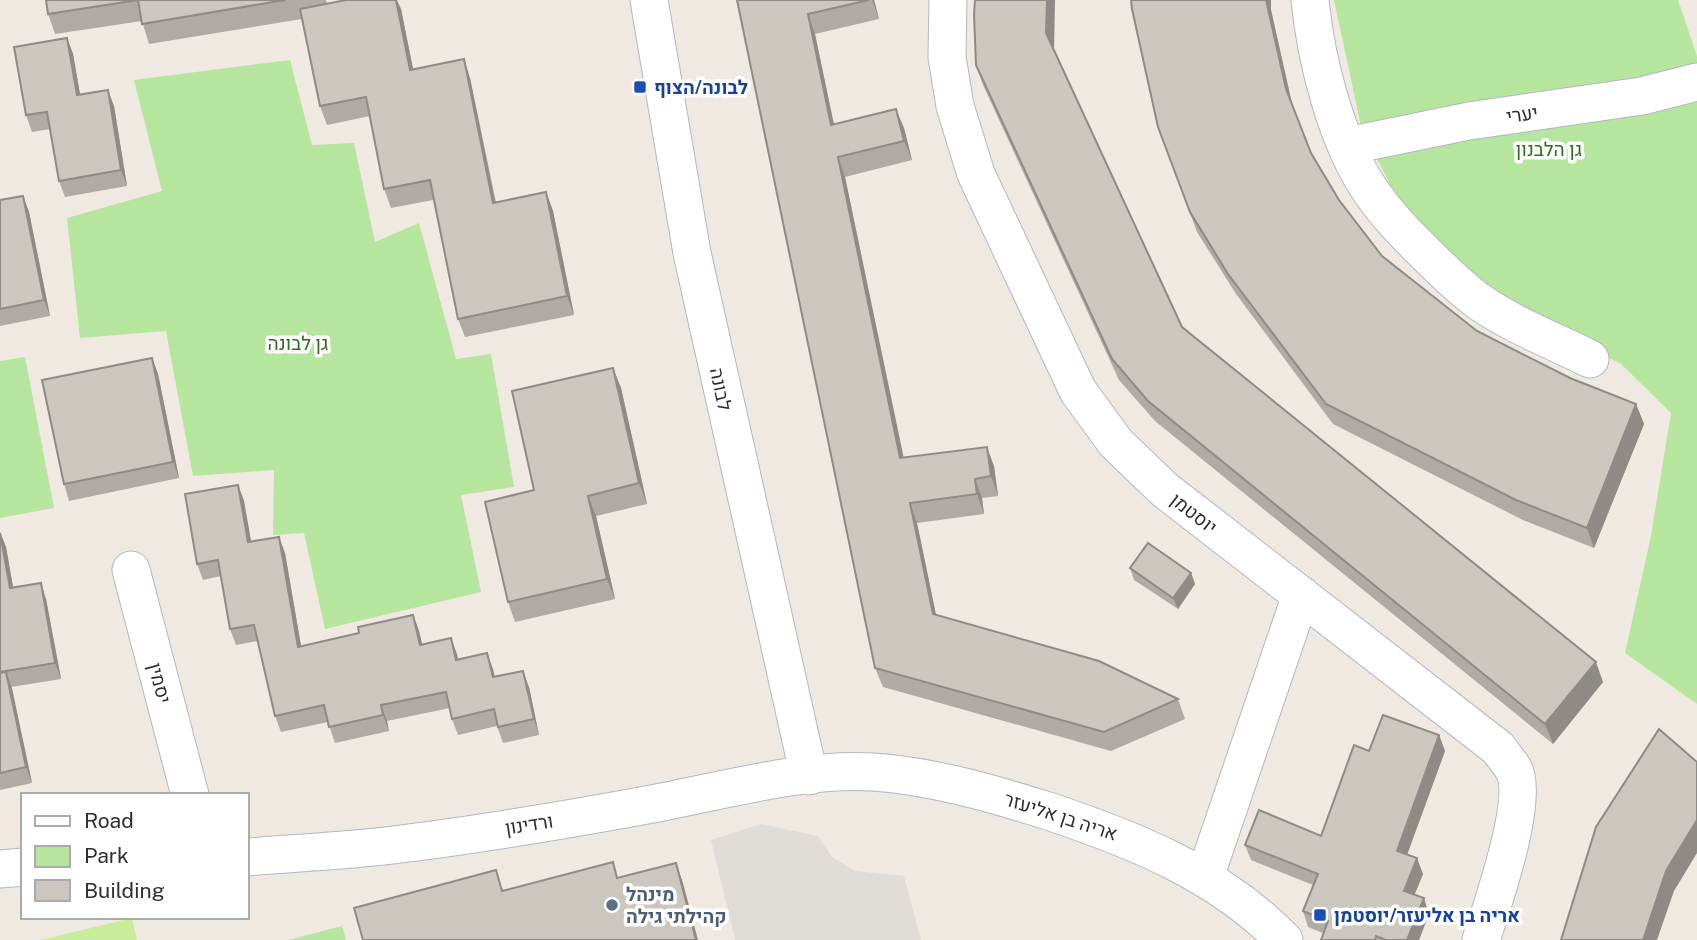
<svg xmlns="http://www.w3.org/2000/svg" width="1697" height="940" viewBox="0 0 1697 940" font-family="'Public Sans',Heebo,sans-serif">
	<rect width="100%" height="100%" fill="#efe9e1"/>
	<g fill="#b6e59e">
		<path d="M 1334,0 L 1678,0 L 1697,56 L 1697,704 L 1625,653 L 1651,536 L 1671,413 L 1621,364 L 1486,296 L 1403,211 L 1361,126 Z"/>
		<path d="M 290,60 L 312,145 L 354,143 L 375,242 L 419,223 L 456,359 L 491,354 L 514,487 L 461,495 L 481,592 L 325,629 L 304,533 L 273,535 L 274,470 L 193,476 L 166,331 L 80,338 L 67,218 L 162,191 L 134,80 Z"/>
		<path d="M 25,357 L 54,508 L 0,518 L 0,361 Z"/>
		<path d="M 342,926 L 346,940 L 288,940 Z"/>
	</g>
	<path fill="#c9ec9a" d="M 132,918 L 137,940 L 41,940 Z"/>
	<path fill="#dfdcd8" d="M 761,824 L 818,836 L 832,857 L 855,871 L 904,876 L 921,940 L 735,940 L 711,840 Z"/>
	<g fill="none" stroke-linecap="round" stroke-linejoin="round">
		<defs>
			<g id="minor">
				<path d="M 649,0 L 692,253 L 809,776"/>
				<path d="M 948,0 L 947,57 L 955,106 L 976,174 L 1078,391 L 1116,443 L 1165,490 L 1498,748 C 1503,755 1510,763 1514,770 C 1529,801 1492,906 1481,940"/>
				<path d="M 1310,0 C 1316,60 1336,142 1372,193 C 1387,215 1406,234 1425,253 C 1442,270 1461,289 1481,303 C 1515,326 1554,341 1590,359"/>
				<path d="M 1347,146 L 1469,121 L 1642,96 L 1697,82"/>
				<path d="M 131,570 L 190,795"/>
				<path d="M 247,857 C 295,853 345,851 393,845 C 476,835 559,821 641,806 C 711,794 802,767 873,772 C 932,776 991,793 1048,811 C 1135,840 1218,873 1284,940"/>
				<path d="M 0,869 L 23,867"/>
				<path d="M 1205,877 L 1301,595"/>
			</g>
		</defs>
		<use href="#minor" stroke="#b4b7c1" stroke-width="39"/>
		<use href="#minor" stroke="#fff" stroke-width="37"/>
	</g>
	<g fill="#afaba4">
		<path d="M 46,0 L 326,0 L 327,4 L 401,9 L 413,69 L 470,78 L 496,202 L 546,192 L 553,211 L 574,315 L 465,337 L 458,319 L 433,200 L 391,208 L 384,189 L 370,116 L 327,125 L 320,106 L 302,19 L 149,44 L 142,21 L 55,34 L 48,14 Z"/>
		<path d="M 737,0 L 874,0 L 879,19 L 815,34 L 834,124 L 904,128 L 912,160 L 845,177 L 903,458 L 994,466 L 998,496 L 982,498 L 984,514 L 917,523 L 936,615 L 1178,699 L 1185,719 L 1111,751 L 883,687 L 875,668 Z"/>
		<path d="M 1131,0 L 1271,0 L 1271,10 L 1293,107 L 1311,153 L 1339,200 L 1382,256 L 1477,331 L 1570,378 L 1636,404 L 1644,424 L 1594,548 L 1523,520 L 1333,424 L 1236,294 L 1197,232 L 1158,127 Z"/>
		<path d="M 67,38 L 73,54 L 80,95 L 114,106 L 127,186 L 65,197 L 59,181 L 50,129 L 32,132 L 26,115 Z"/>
		<path d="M 1054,49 L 1182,327 L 1603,682 L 1553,744 L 1155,421 L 1119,380 L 983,85 L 976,65 Z"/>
		<path d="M 23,196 L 29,212 L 50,316 L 0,326 L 0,200 Z"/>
		<path d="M 152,358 L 158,374 L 179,478 L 69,501 L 64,484 Z"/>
		<path d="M 613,368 L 621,388 L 647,504 L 596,516 L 615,599 L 515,622 L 508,602 L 534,490 Z"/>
		<path d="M 238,485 L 244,501 L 251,542 L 285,553 L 301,646 L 359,633 L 413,615 L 419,631 L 422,644 L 451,638 L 458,660 L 493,669 L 495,677 L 529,687 L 539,735 L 503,743 L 497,726 L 458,735 L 452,719 L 450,708 L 387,721 L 389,731 L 335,743 L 328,722 L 281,732 L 275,716 L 258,641 L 236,645 L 230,629 L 221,576 L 203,580 L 197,564 Z"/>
		<path d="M 0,532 L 6,547 L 13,587 L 46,599 L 61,679 L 11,687 L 32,783 L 0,790 Z"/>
		<path d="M 1130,568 L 1191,573 L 1195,584 L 1178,609 L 1134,580 Z"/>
		<path d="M 1439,735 L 1445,751 L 1407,854 L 1423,874 L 1414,895 L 1429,914 L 1419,940 L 1321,940 L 1323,933 L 1308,927 L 1303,911 L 1313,885 L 1251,860 L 1245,845 L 1321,836 L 1369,751 Z"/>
	</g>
	<g fill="#8e8b86">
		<path d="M 396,0 L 397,0 L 401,9 L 417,89 L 410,70 Z"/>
		<path d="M 872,0 L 874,0 L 879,19 Z"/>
		<path d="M 1047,0 L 1055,0 L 1054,53 L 1046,33 Z"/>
		<path d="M 1266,0 L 1271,0 L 1271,10 L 1293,109 L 1286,89 Z"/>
		<path d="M 808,14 L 815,34 L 838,145 L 831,125 Z"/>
		<path d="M 67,38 L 73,54 L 83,111 L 77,95 Z"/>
		<path d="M 464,59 L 470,78 L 499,222 L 493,203 Z"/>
		<path d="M 108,90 L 114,106 L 127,186 L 121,170 Z"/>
		<path d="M 896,109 L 904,128 L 912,160 L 904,141 Z"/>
		<path d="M 838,157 L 845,177 L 908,478 L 900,458 Z"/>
		<path d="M 546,192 L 553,211 L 574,315 L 567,296 Z"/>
		<path d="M 23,196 L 29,212 L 50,316 L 44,300 Z"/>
		<path d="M 152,358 L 158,374 L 179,478 L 173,462 Z"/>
		<path d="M 613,368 L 621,388 L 647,504 L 639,483 Z"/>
		<path d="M 1636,404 L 1644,424 L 1594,548 L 1587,528 Z"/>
		<path d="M 987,447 L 994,466 L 998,496 L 991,476 Z"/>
		<path d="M 975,479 L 982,498 L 984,514 L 977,494 Z"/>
		<path d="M 238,485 L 244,501 L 254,558 L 248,542 Z"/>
		<path d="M 588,496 L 596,516 L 615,599 L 607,579 Z"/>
		<path d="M 910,503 L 917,523 L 940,634 L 933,614 Z"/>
		<path d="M 0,532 L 6,547 L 16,604 L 10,588 Z"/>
		<path d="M 279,537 L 285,553 L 304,663 L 298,647 Z"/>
		<path d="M 1191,573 L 1195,584 L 1178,609 L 1173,598 Z"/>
		<path d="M 41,583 L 46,599 L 61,679 L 55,663 Z"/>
		<path d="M 413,615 L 419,631 L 426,661 L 420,645 Z"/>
		<path d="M 451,638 L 457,654 L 462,676 L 456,660 Z"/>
		<path d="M 487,653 L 493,669 L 498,694 L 493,677 Z"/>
		<path d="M 1596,662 L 1603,682 L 1553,744 L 1545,724 Z"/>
		<path d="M 523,671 L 529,687 L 539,735 L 534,719 Z"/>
		<path d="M 6,672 L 12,688 L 32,783 L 26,767 Z"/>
		<path d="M 381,705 L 387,721 L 389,731 L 383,715 Z"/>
		<path d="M 1439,735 L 1445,751 L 1403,866 L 1397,851 Z"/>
		<path d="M 1697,820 L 1697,853 L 1674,891 L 1657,940 L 1643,940 L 1666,871 Z"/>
		<path d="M 1417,858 L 1423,874 L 1410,906 L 1404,891 Z"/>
		<path d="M 676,863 L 683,883 L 698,940 L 696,940 Z"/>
		<path d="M 1424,898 L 1429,914 L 1419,940 L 1407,940 Z"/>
	</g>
	<g fill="#cbc7bf" stroke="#8e8b86" stroke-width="2">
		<path d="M 46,0 L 285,0 L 142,24 L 138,0 L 48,14 Z"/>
		<path d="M 346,0 L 396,0 L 410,70 L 464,59 L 493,203 L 546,192 L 567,296 L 458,319 L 430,180 L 384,189 L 366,97 L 320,106 L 300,9 Z"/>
		<path d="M 737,0 L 869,0 L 808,14 L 831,125 L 896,109 L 904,141 L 838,157 L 900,458 L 987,447 L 991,476 L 975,479 L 977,494 L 910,503 L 933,614 L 1099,661 L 1178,699 L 1104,732 L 875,668 Z"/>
		<path d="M 975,0 L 1047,0 L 1046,33 L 1182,327 L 1596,662 L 1545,724 L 1148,401 L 1112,359 L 976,65 L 974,14 Z"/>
		<path d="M 1131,0 L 1266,0 L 1286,89 L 1311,153 L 1339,200 L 1382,256 L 1477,331 L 1570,378 L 1636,404 L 1587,528 L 1516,500 L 1326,404 L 1228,274 L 1190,212 L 1158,127 L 1132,9 Z"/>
		<path d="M 67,38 L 77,95 L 108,90 L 121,170 L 59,181 L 47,112 L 26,115 L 14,47 Z"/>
		<path d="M 23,196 L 44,300 L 0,309 L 0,200 Z"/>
		<path d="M 152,358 L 173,462 L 64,484 L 42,380 Z"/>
		<path d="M 613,368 L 639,483 L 588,496 L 607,579 L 508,602 L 485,502 L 534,490 L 512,391 Z"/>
		<path d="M 238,485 L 248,542 L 279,537 L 298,647 L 359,633 L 358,627 L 413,615 L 420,645 L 451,638 L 456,660 L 487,653 L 493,677 L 523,671 L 534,719 L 498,727 L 494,709 L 452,719 L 446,692 L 381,705 L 383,715 L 329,727 L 324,705 L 275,716 L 254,625 L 230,629 L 218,560 L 197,564 L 185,494 Z"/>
		<path d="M 0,533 L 10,588 L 41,583 L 55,663 L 0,672 Z"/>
		<path d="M 1148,543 L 1191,573 L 1173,598 L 1130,568 Z"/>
		<path d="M 6,672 L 26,767 L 0,773 L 0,673 Z"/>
		<path d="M 1383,715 L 1439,735 L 1397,851 L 1417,858 L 1404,891 L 1424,898 L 1407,940 L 1386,940 L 1376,936 L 1375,940 L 1321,940 L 1328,921 L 1303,911 L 1318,874 L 1245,845 L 1259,810 L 1321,836 L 1354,745 L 1369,751 Z"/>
		<path d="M 1659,729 L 1697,762 L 1697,820 L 1666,871 L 1643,940 L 1561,940 L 1596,827 Z"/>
		<path d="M 613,862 L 617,878 L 676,863 L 696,940 L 363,940 L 354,908 L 496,870 L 502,891 Z"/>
	</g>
	<g fill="#1a4fb4" stroke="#fff" stroke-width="2.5">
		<rect x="633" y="80" width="14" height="14" rx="3.5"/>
		<rect x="1313" y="908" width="14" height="14" rx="3.5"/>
	</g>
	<circle fill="#5c6f8a" stroke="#fff" stroke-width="2.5" cx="612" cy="905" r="7"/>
	<g text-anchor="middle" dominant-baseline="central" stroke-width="7" stroke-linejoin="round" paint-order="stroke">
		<g font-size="19" font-weight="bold" fill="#164399" stroke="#fff" text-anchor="start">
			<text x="654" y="87">לבונה/הצוף</text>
			<text x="1334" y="915">אריה בן אליעזר/יוסטמן</text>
		</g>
		<g font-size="19" fill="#2e2e2e" stroke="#fff">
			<text transform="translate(1522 114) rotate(-8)">יערי</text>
			<text transform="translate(721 389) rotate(78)">לבונה</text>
			<text transform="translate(1194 513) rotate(38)">יוסטמן</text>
			<text transform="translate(160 683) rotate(75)">יסמין</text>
			<text transform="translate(1061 816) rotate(18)">אריה בן אליעזר</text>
			<text transform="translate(529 824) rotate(-9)">ורדינון</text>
		</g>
		<g font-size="19" fill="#2c6e1b" stroke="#fff">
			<text x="1549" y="149">גן הלבנון</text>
			<text x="298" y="343">גן לבונה</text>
		</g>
		<g font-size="19" font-weight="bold" fill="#4e5e75" stroke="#fff" text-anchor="start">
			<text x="626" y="894">מינהל<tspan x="626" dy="22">קהילתי גילה</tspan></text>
		</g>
	</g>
	<rect x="21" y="793" width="228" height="126" fill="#ffffff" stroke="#ababab" stroke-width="2"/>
	<rect x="35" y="816" width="35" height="10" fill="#ffffff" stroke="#ababab" stroke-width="2"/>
	<text x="84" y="828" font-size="21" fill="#2e2e2e">Road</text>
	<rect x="35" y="846" width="35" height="21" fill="#b6e59e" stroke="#ababab" stroke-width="2"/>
	<text x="84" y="863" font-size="21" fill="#2e2e2e">Park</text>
	<rect x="35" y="880" width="35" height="21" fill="#cbc7bf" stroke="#ababab" stroke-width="2"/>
	<text x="84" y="898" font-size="21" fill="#2e2e2e">Building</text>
</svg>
